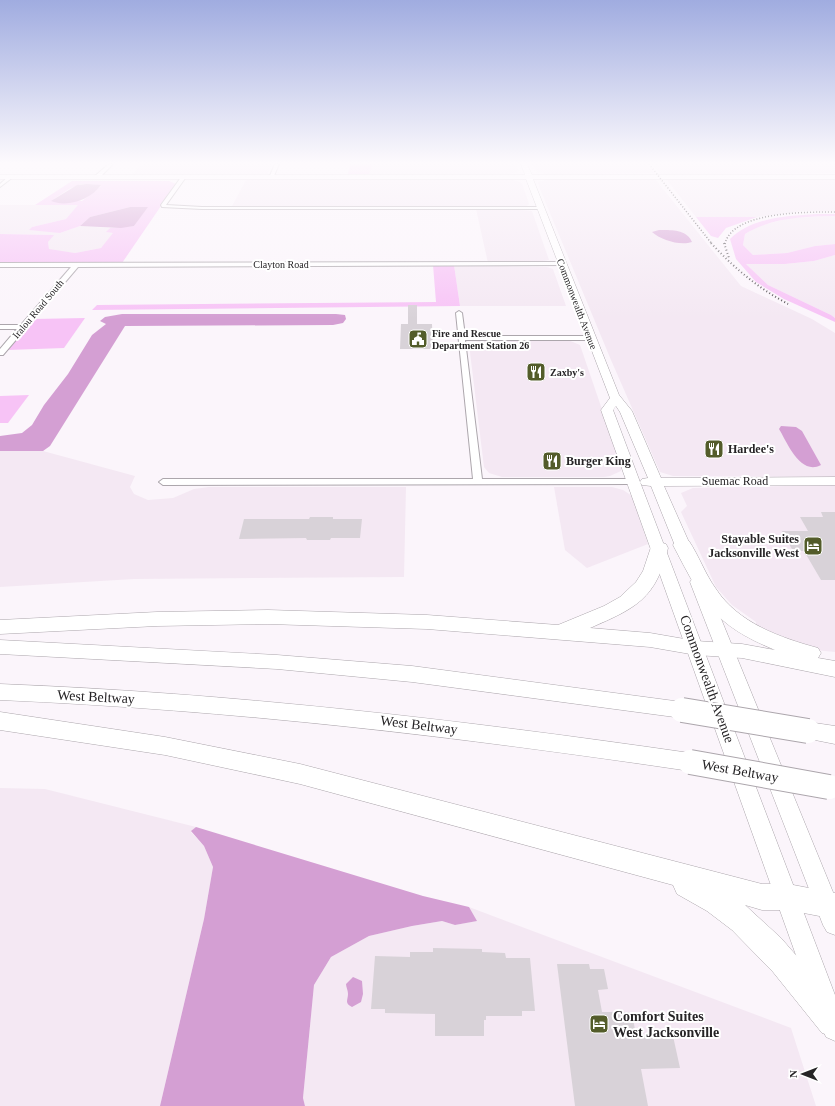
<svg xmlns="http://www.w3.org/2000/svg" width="835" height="1106" viewBox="0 0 835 1106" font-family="'Times New Roman',serif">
	<rect width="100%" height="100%" fill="#fbf5fb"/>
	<g fill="#f4e8f3">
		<path d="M 143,164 L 274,164 L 267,174 L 132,174 Z"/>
		<path d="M 373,164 L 516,164 L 518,171 L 510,174 L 369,174 Z"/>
		<path d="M 532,164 L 646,164 L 655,173 L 545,174 L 537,172 Z"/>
		<path d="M 652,164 L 835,164 L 835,173 L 661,174 Z"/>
		<path d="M 512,179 L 522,183 L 529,204 L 527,206 L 231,208 L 246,180 Z"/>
		<path d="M 548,179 L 655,179 L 741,286 L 812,319 L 835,333 L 835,477 L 673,476 L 660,472 L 611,360 L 540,189 L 538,182 Z"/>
		<path d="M 666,179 L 835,179 L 835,211 L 804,211 L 757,217 L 696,217 Z"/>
		<path d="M 0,205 L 79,205 L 66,219 L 32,227 L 60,233 L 80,226 L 110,228 L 107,232 L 114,233 L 101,248 L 75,253 L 49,250 L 48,242 L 53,235 L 0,234 Z"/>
		<path d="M 476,209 L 508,209 L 532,211 L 549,260 L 531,263 L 488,263 Z"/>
		<path d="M 835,216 L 835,244 L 815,246 L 787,253 L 753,255 L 743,245 L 745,234 L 759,226 L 790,218 Z"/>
		<path d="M 835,255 L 835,318 L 831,315 L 768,285 L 746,264 L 785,264 L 814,261 Z"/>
		<path d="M 454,265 L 547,267 L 553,269 L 566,306 L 460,306 Z"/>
		<path d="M 568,340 L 580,345 L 621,465 L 621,471 L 610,476 L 604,477 L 502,477 L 489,473 L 484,467 L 469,344 L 480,341 Z"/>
		<path d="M 0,451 L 43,451 L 135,476 L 130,487 L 134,494 L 148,500 L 173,498 L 194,489 L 209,487 L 406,487 L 404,577 L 134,579 L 0,587 Z"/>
		<path d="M 835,485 L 835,652 L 815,650 L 756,626 L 756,622 L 732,605 L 716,587 L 681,512 L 687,506 L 681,493 L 693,488 Z"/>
		<path d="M 554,487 L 612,487 L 623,490 L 632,496 L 648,544 L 587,568 L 565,550 Z"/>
		<path d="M 0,788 L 45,789 L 196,827 L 191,832 L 204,846 L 213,867 L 204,919 L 160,1106 L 0,1106 Z"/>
		<path d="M 469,907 L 791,1028 L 816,1106 L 305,1106 L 303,1098 L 314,985 L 331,957 L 369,936 L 412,926 L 442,921 L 455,925 L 476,921 Z"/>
	</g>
	<g fill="#f7c3f6" fill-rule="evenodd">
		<path d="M 350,164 L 373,164 L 369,174 L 348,174 Z"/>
		<path d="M 72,181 L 169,181 L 176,184 L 122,263 L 0,263 L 0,234 L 54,235 L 48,242 L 49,249 L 75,253 L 101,248 L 113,233 L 106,232 L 110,228 L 134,226 L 147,207 L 130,207 L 90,217 L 80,226 L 60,233 L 29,230 L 32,227 L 66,219 L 78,205 L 35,205 ZM 81,184 L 98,185 L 101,186 L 82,201 L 54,199 L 69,189 Z"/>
		<path d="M 817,214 L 835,214 L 835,216 C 803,217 773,217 745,234 L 743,245 L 753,255 L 787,253 L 815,246 L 835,244 L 835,255 L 814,261 L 785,264 L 746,264 L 768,285 L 831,315 L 835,318 L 835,322 L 784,299 L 756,282 L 736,259 L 730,239 C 753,217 786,216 817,214 Z"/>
		<path d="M 696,217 L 757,217 L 726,228 L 718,238 L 711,236 Z"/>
		<path d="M 433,265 L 454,265 L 460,306 L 92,310 L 97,305 L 436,302 Z"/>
		<path d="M 85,318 L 64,348 L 8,350 L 34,319 Z"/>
		<path d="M 29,395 L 8,423 L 0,423 L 0,396 Z"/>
	</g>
	<g fill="#d49fd3">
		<path d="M 87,184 L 101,185 C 91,199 68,208 51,201 L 77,185 Z"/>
		<path d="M 130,207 L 148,207 L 134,226 L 121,228 L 80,226 L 90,217 Z"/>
		<path d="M 659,230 C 670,230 687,229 692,242 C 680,246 661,240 652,232 Z"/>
		<path d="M 122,314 L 336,314 L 345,315 L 346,319 L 343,323 L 333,325 L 125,326 L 50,446 L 43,451 L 0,451 L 0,436 L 22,433 L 32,425 L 44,405 L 68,374 L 92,335 L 106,324 L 100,321 L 105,317 Z"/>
		<path d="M 781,426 L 796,427 L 802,431 L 821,465 C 800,476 787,442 779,429 Z"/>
		<path d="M 196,827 L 423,896 L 469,907 L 477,921 L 455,925 L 442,921 L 412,926 L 369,936 L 331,957 L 314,985 L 303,1098 L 305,1106 L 160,1106 L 204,919 L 213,867 L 204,846 L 191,831 Z"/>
		<path d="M 353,977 L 362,981 L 363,994 L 361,1002 L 352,1007 C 344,1003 348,1000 348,994 C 348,990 346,987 346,984 Z"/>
	</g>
	<g fill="#d8d2d8">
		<path d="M 408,305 L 417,305 L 417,324 L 432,324 L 433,349 L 400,349 L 401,324 L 408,324 Z"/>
		<path d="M 821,512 L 835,512 L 835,580 L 821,580 L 804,551 L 793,551 L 782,531 L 808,531 L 800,517 L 823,517 Z"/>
		<path d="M 310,517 L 333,517 L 333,519 L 362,519 L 360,538 L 331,538 L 330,540 L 307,540 L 306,538 L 239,539 L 244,519 L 309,519 Z"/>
		<path d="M 433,948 L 482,949 L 482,952 L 505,953 L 506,958 L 530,958 L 535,1011 L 522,1011 L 522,1016 L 486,1016 L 486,1020 L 484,1020 L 484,1036 L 435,1036 L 435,1014 L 385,1013 L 385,1009 L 371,1009 L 375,956 L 410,957 L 410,952 L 433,952 Z"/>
		<path d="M 557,964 L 589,964 L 590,969 L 604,969 L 608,989 L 598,990 L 602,1012 L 632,1012 L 636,1036 L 673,1036 L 680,1068 L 641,1069 L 648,1106 L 575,1106 Z"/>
	</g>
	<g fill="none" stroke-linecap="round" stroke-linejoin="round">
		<defs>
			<g id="street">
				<path d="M 109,164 L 113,164 L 99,178 L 95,178 L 95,176 Z"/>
				<path d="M 275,164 L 279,164 L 273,178 L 269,178 Z"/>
				<path d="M 9,176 L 13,177 L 0,187 L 0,184 Z"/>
				<path d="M 182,176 L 186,177 L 166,205 L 202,207 L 540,207 L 542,208 L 540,209 L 202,209 L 162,207 L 161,205 Z"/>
				<path d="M 562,262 L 564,263 L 564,265 L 78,267 L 3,355 L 0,355 L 0,349 L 17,329 L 0,329 L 0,325 L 21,325 L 71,267 L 0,267 L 0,263 Z"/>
				<path d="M 459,311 L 462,313 L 465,336 L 590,336 L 593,338 L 590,340 L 465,340 L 482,479 L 634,479 L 637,480 L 638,482 L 637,484 L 163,485 L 159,482 L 163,479 L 473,479 L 456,313 Z"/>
			</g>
			<g id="secondary">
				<path d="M 521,164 L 527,164 L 532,175 L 835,175 L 835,179 L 533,179 L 619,395 L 632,411 L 661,478 L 835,477 L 835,485 L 664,486 L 696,558 L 693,561 L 683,561 L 680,558 L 651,486 L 642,485 L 640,482 L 835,995 L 835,1041 L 826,1037 L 822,1028 L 601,410 L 610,398 L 526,179 L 0,179 L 0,175 L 525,175 ZM 616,406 L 620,412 L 648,478 L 642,479 L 640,482 L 613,410 Z"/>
				<path d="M 698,577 L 704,579 L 706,582 L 835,897 L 835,935 L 827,932 L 823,925 L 690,582 L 692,579 Z"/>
			</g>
			<g id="highway">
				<path d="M 682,539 L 689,541 C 699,556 705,574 716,589 C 738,623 781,638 818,648 L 821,653 L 818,658 L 835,661 L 835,677 L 742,658 L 696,655 L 650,647 L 427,629 L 268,624 L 157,626 L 0,634 L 0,620 L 157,612 L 268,610 L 427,615 L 558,625 L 604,606 L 620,597 L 636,582 L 643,571 L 652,544 L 659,542 L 666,544 L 668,548 C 656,599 636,608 590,628 L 650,633 L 696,641 L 742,644 L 775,650 C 712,624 703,602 673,545 L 675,541 Z"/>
				<path d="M 0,640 L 277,655 L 412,666 L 682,702 L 690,704 L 694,710 L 690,716 L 682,718 L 412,682 L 277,669 L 0,654 Z"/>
				<path d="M 0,684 C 232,693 461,720 690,753 L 699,755 L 702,762 L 699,769 L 690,771 C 461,737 232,710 0,700 Z"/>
				<path d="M 0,712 L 165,737 L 300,764 L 762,884 L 788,884 L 835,893 L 835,919 L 788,910 L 762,910 L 745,905 L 781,938 L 835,1000 L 835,1037 L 822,1033 L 773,972 L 732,930 L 707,911 L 677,894 L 673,885 L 300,784 L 165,755 L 0,730 Z"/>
				<path d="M 808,722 L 835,726 L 835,744 L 800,737 L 796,731 L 800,725 Z"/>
			</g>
		</defs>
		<use href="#street" stroke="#aca6ac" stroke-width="2"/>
		<use href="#secondary" stroke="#aca6ac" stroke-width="1"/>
		<use href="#highway" stroke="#aca6ac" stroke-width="1"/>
		<use href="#street" fill="#fff" fill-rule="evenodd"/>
		<use href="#secondary" fill="#fff" fill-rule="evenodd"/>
		<use href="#highway" fill="#fff" fill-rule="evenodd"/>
		<g stroke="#504d50" stroke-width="1.5" stroke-dasharray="1 2" stroke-linecap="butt">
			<path d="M 649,164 L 712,244"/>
			<path d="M 725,244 C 732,211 808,212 835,212"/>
		</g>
		<g stroke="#504d50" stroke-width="2" stroke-dasharray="1 2.5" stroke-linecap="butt">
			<path d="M 711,243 C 734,268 758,288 788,304"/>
			<path d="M 724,243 L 729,258"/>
		</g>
		<defs>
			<g id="highway-bridge">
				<path d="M 682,710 L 808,731"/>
				<path d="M 690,762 L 829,787"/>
			</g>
		</defs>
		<use href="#highway-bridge" stroke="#aca6ac" stroke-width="26" stroke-linecap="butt"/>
		<use href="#highway-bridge" stroke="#fff" stroke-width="24"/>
	</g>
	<linearGradient id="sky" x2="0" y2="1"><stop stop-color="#a0ace0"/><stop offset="0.51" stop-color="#fdfafd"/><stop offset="1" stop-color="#fdfafd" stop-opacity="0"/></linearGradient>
	<rect width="835" height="319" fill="url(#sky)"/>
	<defs>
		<symbol id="civic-square" viewBox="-11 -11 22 22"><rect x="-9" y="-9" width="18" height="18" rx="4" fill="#535c2a" stroke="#fff"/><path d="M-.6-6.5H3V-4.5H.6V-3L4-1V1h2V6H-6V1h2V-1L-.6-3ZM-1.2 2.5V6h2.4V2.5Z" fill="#fff"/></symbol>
		<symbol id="restaurant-square" viewBox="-11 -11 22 22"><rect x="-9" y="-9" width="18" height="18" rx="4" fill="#535c2a" stroke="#fff"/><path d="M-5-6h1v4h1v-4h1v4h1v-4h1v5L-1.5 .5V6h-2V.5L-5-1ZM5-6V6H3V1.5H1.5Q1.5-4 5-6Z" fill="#fff"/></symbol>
		<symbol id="hotel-square" viewBox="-11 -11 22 22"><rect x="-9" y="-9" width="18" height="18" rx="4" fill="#535c2a" stroke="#fff"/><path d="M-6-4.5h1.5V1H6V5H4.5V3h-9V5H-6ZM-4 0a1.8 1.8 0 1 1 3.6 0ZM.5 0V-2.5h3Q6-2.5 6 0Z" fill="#fff"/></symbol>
	</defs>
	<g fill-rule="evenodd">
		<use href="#civic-square" x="407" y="328" width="22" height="22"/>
		<use href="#restaurant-square" x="525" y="361" width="22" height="22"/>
		<use href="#restaurant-square" x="703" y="438" width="22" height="22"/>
		<use href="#restaurant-square" x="541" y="450" width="22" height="22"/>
		<use href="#hotel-square" x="802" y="535" width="22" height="22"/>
		<use href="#hotel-square" x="588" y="1013" width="22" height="22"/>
	</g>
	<g text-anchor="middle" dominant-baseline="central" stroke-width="4" stroke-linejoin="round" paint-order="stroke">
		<g font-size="10" fill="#262426" stroke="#fff">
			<text x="281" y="264">Clayton Road</text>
			<text transform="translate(577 304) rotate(69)">Commonwealth Avenue</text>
			<text transform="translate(38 309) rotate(-50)">Iralou Road South</text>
		</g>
		<g font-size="10" font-weight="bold" fill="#262426" stroke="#fff" text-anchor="start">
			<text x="432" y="333">Fire and Rescue<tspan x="432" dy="12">Department Station 26</tspan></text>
			<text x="550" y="372">Zaxby's</text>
		</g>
		<g font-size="12" font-weight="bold" fill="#262426" stroke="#fff" text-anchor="start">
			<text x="728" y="449">Hardee's</text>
			<text x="566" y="461">Burger King</text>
			<text x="799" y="539" text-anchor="end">Stayable Suites<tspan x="799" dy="14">Jacksonville West</tspan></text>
		</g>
		<g font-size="12" fill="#262426" stroke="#fff">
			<text x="735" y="481">Suemac Road</text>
		</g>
		<g font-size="14" fill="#262426" stroke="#fff">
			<text transform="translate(707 679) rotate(70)">Commonwealth Avenue</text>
			<text transform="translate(96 697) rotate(3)">West Beltway</text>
			<text transform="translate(419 725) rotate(7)">West Beltway</text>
			<text transform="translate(740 771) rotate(10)">West Beltway</text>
		</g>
		<g font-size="14" font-weight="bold" fill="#262426" stroke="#fff" text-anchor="start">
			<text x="613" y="1016">Comfort Suites<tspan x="613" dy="16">West Jacksonville</tspan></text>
		</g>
	</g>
	<g transform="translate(803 1074) rotate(270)" stroke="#ffffff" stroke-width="3" paint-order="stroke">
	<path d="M0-3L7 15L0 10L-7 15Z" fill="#262426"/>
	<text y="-6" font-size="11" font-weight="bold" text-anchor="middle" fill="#262426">N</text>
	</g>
</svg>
